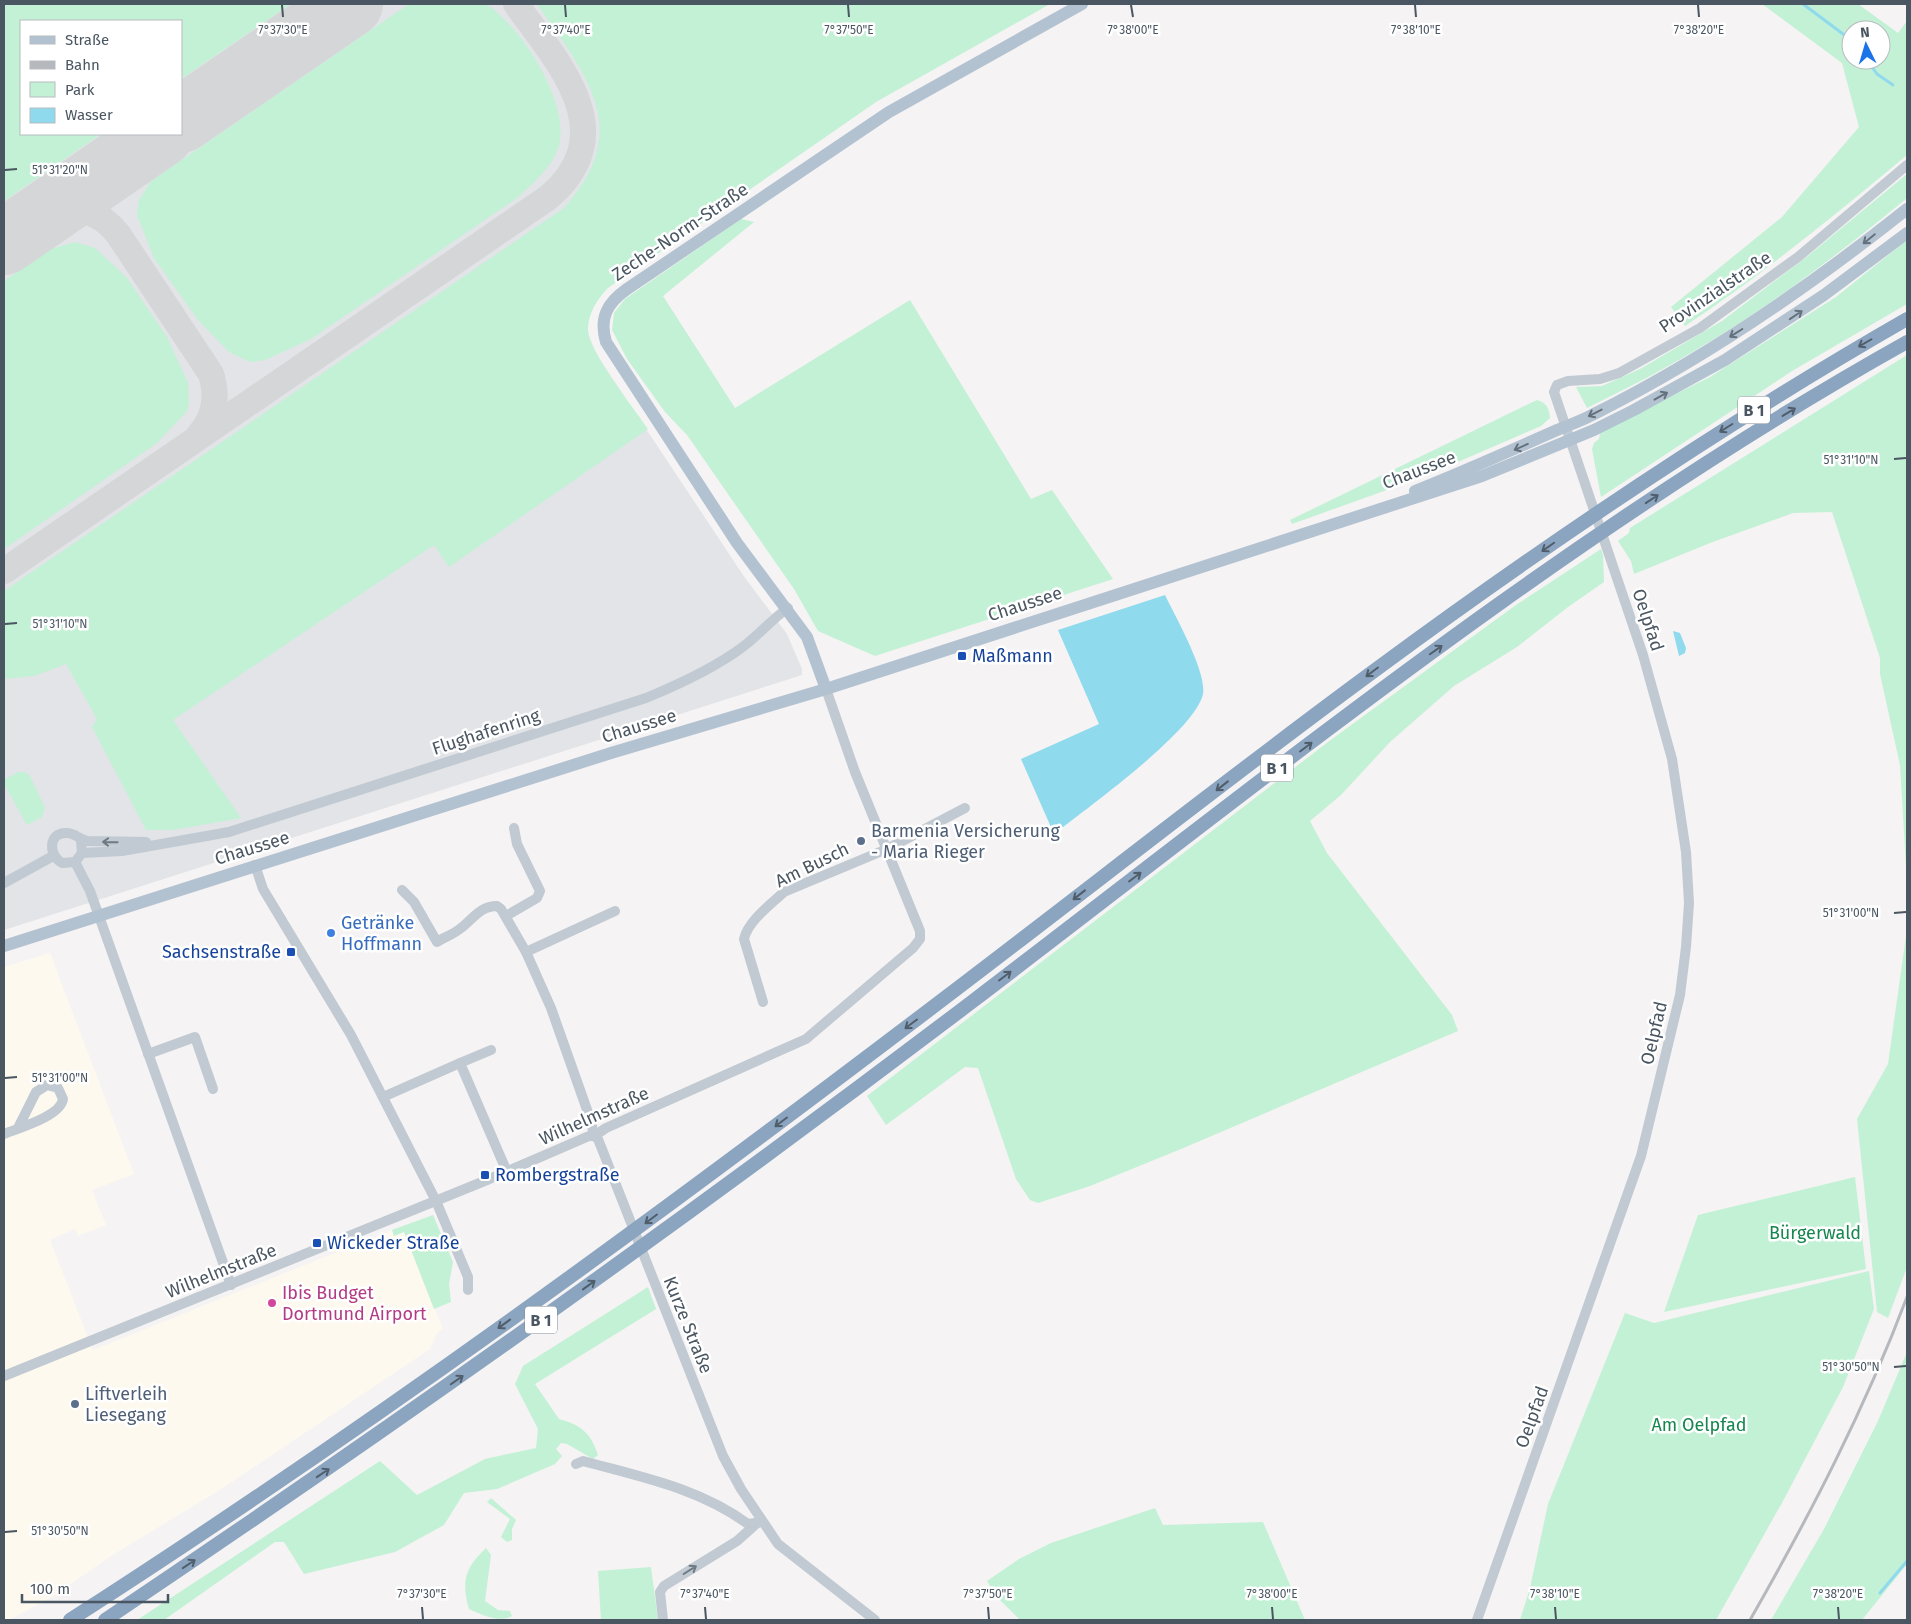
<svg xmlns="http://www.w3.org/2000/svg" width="1911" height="1624" viewBox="0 0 1911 1624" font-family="'Fira Sans',sans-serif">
	<rect width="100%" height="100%" fill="#f5f3f3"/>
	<path fill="#fdf9ef" d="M 50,953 L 134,1174 L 92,1190 L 106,1225 L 78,1236 L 75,1229 L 50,1240 L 93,1350 L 392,1230 L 394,1236 L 404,1232 L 443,1329 L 437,1333 L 430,1349 L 223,1488 L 111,1556 L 52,1597 L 9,1620 L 4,1620 L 4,967 Z"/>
	<path fill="#e2e4e7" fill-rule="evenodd" d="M 4,4 L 1046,4 L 867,102 L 684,226 L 589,302 L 587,340 L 743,575 L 787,634 L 802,669 L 802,675 L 4,930 ZM 21,21 L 181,21 L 181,134 L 21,134 Z"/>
	<g fill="#c3f1d5" fill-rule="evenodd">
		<path d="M 4,4 L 291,4 L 181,79 L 181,21 L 21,21 L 21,134 L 101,134 L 4,201 Z"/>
		<path d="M 409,4 L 486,4 C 521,26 570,102 559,145 C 553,167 533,183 517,198 L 311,339 L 265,360 L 250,362 L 229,352 L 198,320 L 154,258 L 137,215 L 139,200 L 151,181 Z"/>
		<path d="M 537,4 L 1050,4 L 876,102 L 608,288 C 598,298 588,313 588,329 C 588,351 634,408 648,429 L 449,567 L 434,545 L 173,720 L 241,818 L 173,830 L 146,830 L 92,727 L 97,719 L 66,664 L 34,676 L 4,679 L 4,591 L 564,208 C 635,128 586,76 537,4 Z"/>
		<path d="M 1762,4 L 1858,4 L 1898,33 L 1907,21 L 1907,155 C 1835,215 1763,274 1685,326 L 1671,307 L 1782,217 L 1859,127 L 1842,63 ZM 1851,30 L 1881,30 L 1881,60 L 1851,60 Z"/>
		<path d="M 1907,174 L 1907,198 C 1833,259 1753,319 1668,366 C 1642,381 1614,394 1587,408 L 1576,387 L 1602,386 L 1640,369 L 1722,321 L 1809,255 Z"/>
		<path d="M 741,219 L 754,222 L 663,296 L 735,408 L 910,300 L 1031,499 L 1052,490 L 1113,579 L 875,656 L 818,631 L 794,589 L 687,435 L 665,412 L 627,359 L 612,330 L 614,313 L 625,299 Z"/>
		<path d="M 1907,240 L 1907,304 L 1792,371 L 1601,497 L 1592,449 L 1594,443 L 1599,439 L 1600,431 L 1710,377 L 1836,297 Z"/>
		<path d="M 75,242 L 95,248 L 127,278 L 167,337 L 188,383 L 189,403 L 187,411 L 157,443 L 4,549 L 4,281 L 51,249 Z"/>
		<path d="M 1907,355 L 1907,884 L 1900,765 L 1880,674 L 1880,658 L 1832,512 L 1793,513 L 1710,543 L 1634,574 L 1631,561 L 1618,541 L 1629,533 L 1630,528 Z"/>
		<path d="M 1537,400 C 1547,403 1549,408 1550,418 L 1541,426 L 1423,477 L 1292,524 L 1290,520 Z"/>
		<path d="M 1601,549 L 1603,555 L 1604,582 L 1568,607 L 1517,647 L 1454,686 L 1390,742 L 1341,795 L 1310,821 L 1327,853 L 1452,1015 L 1458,1031 L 1181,1149 L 1090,1186 L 1038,1203 L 1030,1200 L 1016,1179 L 978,1068 L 965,1067 L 886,1125 L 867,1096 L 1332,739 L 1516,605 Z"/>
		<path d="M 18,772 L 25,772 L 30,776 L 45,808 L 42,817 L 27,825 L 4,784 L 4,780 Z"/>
		<path d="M 1907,929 L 1907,1267 L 1888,1318 L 1877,1312 L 1857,1119 L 1888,1064 Z"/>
		<path d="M 1855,1177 L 1866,1269 L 1664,1312 L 1698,1215 Z"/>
		<path d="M 433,1215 L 453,1262 L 449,1284 L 451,1302 L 434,1309 L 404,1232 L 394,1236 L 392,1230 Z"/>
		<path d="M 1869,1271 L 1874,1309 L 1843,1387 L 1783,1501 L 1716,1620 L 1520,1620 L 1530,1588 L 1548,1504 L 1625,1313 L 1654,1323 Z"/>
		<path d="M 648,1287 L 656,1309 L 535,1384 L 559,1419 C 581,1425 591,1433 598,1455 L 593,1459 L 567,1444 L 561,1443 L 556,1449 L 562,1456 L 555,1464 L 497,1489 L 464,1493 L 444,1525 L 395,1552 L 304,1574 L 284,1542 L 275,1542 L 164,1620 L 137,1620 L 380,1461 L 417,1495 L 485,1459 L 536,1448 L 538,1429 L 515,1384 L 523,1366 Z"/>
		<path d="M 1907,1352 L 1907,1564 L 1862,1620 L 1771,1620 L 1824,1529 L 1878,1421 Z"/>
		<path d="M 491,1498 L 516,1520 L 512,1529 L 512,1540 L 507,1542 L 501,1537 L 510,1519 L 487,1502 Z"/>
		<path d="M 1155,1508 L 1163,1525 L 1263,1522 L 1305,1620 L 1020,1620 L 996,1596 L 987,1581 L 1019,1559 L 1051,1543 Z"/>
		<path d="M 486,1548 L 491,1555 L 485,1601 L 498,1610 L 510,1611 L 512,1616 C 499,1623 482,1615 469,1609 C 461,1581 465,1568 486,1548 Z"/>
		<path d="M 651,1567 L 658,1620 L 601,1620 L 598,1571 Z"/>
	</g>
	<g fill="#90daee">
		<path d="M 1165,595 C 1175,616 1207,672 1203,694 C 1195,731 1087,808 1054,834 L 1021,759 L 1099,724 L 1058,630 Z"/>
		<path d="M 1673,631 L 1680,633 L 1686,648 L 1685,653 L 1679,656 Z"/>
	</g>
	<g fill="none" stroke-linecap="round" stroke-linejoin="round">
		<g stroke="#90daee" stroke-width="3">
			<path d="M 1803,4 L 1851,40"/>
			<path d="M 1867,60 L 1877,74 L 1893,85"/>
			<path d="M 1880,1593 L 1907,1561"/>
		</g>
		<g stroke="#d5d6d8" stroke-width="26">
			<path d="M 28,225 C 61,206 91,201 118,234 L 211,374 C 218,396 215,417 199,435"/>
			<path d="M 4,571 L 549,197 C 624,132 558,63 516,4"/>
		</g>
		<g stroke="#d5d6d8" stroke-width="66">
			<path d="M 181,120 L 350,4"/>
			<path d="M 4,242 L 161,134"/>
		</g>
		<g stroke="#c1cad2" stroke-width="10">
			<path d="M 81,840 L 82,853 L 75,862 L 62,863 C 48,855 48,832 67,833 C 75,833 80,840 88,841 L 146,842"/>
			<path d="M 82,853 L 122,851 L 229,832 L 646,698 C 680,684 715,668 744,646 C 760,634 772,619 788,608"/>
			<path d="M 75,862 L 90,891 L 231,1285"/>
			<path d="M 255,865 L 263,889 L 351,1035 L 436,1201 L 468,1277 L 468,1290"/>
			<path d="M 4,883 L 53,856"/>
			<path d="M 402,890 L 414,902 L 437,942 C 445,937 454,934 461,928 C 473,919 480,906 497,906 L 501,909 L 526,952"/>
			<path d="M 615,911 L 526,952 L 551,1008 L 591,1121 L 594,1136 L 598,1139 L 723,1456 L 741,1489 L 778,1544 L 875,1620"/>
			<path d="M 506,916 L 537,898 L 540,891 L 517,844 L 514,828"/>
			<path d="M 763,1002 L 744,939 C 748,921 771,904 784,892 L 887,849 L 965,808"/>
			<path d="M 491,1050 L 460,1063 L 507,1172"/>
			<path d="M 148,1054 L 195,1037 L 213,1089"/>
			<path d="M 383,1097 L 460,1063"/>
			<path d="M 4,1134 C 19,1128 61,1116 63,1099 L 58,1088 L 47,1085 L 36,1092 L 18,1128"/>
			<path d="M 4,1376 L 487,1180 L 589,1136 L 594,1136 L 606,1128 L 806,1039 L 913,948 L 920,939 L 920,931 L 855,772 L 826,689"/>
			<path d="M 576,1464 L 583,1461 C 641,1477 699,1488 748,1524 L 762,1522"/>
			<path d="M 663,1620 L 660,1592 L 664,1586 L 737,1541 L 756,1524"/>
			<path d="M 1477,1620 L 1641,1156 L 1680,995 L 1686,947 L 1689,903 L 1686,852 L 1672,759 L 1643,655 L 1554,392 L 1557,385 L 1568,381 L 1600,379 L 1619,373 L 1700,328 L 1798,257 L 1907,165"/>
		</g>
		<g stroke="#b3c2d1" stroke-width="12">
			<path d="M 1415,491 C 1463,472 1510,451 1557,430 C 1569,425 1581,421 1592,415 C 1705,359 1809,287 1907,209"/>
			<path d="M 826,689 L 807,637 L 737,543 L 606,342 C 599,318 607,303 627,289 L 889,112 L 1082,4"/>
			<path d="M 4,946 L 611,753 L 826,689 L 1482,476 L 1594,430 L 1634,410 L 1725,360 L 1824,295 L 1907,233"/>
		</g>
		<g stroke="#8ba5c1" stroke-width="14">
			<path d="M 70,1620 C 372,1426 661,1214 946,997 C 1091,887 1232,775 1378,668 C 1549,542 1724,424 1907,319"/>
			<path d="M 105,1620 C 400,1422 690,1216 973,1001 C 1276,770 1574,528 1907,342"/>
		</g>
		<path stroke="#b5b8bd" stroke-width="3" d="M 1750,1620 C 1810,1515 1864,1411 1907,1297"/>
	</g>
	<defs><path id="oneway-shaft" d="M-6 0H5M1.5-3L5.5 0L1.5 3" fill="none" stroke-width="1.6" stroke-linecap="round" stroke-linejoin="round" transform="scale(1.25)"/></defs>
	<g stroke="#64717d">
		<use href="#oneway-shaft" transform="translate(1869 239) rotate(141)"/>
		<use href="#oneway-shaft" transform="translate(1796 315) rotate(-34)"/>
		<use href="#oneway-shaft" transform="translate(1736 333) rotate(148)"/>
		<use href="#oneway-shaft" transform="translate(1661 396) rotate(-29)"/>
		<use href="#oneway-shaft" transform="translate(1595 413) rotate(153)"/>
		<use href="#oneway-shaft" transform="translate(1521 447) rotate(156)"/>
	</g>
	<g stroke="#505e6b">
		<use href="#oneway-shaft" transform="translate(1865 343) rotate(150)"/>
		<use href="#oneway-shaft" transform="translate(1789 412) rotate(-31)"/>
		<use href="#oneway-shaft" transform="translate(1726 428) rotate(148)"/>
		<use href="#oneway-shaft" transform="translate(1652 499) rotate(-34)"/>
		<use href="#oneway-shaft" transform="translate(1548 547) rotate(145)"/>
		<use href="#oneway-shaft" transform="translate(1436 650) rotate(-35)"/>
		<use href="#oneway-shaft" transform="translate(1372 672) rotate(143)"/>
		<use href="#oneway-shaft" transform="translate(1306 747) rotate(-37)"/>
		<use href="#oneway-shaft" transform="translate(1222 786) rotate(142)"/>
		<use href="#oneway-shaft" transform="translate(1135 877) rotate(-37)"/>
		<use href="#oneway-shaft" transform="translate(1079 895) rotate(142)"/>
		<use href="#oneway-shaft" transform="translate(1005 976) rotate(-37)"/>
		<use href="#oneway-shaft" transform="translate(911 1024) rotate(143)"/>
		<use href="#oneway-shaft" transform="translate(781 1122) rotate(143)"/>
		<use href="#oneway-shaft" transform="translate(651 1219) rotate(143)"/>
		<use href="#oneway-shaft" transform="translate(589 1285) rotate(-36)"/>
		<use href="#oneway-shaft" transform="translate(504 1324) rotate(144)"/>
		<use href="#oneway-shaft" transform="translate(457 1380) rotate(-35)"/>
		<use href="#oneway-shaft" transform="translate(323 1473) rotate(-34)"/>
		<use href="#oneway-shaft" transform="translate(189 1564) rotate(-34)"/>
	</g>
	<g stroke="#6e7983">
		<use href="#oneway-shaft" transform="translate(110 842) rotate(-179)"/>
		<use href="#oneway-shaft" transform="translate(690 1570) rotate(-32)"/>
	</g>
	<path fill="none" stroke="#4a5661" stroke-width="2" d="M 282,5 L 283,17M 565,5 L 566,17M 848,5 L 849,17M 1131,5 L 1133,17M 1415,5 L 1416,17M 1698,5 L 1699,17M 5,170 L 17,169M 1894,459 L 1906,458M 5,624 L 17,623M 1894,913 L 1906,912M 5,1078 L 17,1077M 1894,1367 L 1906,1366M 5,1532 L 17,1531M 422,1607 L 423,1619M 705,1607 L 706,1619M 988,1607 L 989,1619M 1272,1607 L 1273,1619M 1555,1607 L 1556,1619M 1838,1607 L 1839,1619"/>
	<g fill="#1a4fb4" stroke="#fff" stroke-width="2">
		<rect x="957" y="651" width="10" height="10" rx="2.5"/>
		<rect x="286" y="947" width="10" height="10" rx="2.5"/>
		<rect x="480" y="1170" width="10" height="10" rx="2.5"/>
		<rect x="312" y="1238" width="10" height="10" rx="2.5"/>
	</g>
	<g fill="#5c6f8a" stroke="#fff" stroke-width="2">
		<circle cx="861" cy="841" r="5"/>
		<circle cx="75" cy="1404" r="5"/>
	</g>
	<circle fill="#3f7fe0" stroke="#fff" stroke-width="2" cx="331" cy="933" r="5"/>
	<circle fill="#d1479c" stroke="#fff" stroke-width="2" cx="272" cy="1303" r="5"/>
	<g text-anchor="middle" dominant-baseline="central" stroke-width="5" stroke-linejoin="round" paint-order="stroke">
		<g fill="#fff" stroke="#808990" stroke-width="1">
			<rect x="1738" y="396.5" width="32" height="27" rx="4"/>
			<rect x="1261" y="754.5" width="32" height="27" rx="4"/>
			<rect x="525" y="1306.5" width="32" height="27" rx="4"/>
		</g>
		<g font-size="16" font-weight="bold" fill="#4a5661">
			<text x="1754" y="410">B 1</text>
			<text x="1277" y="768">B 1</text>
			<text x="541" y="1320">B 1</text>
		</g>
		<g font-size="18" fill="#4a5661" stroke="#fff">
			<text transform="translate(680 232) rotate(-34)">Zeche-Norm-Straße</text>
			<text transform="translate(1715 292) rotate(-34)">Provinzialstraße</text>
			<text transform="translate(1419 470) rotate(-21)">Chaussee</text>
			<text transform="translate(1025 604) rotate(-18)">Chaussee</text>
			<text transform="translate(1648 620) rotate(72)">Oelpfad</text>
			<text transform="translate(639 726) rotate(-17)">Chaussee</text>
			<text transform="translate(486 732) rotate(-18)">Flughafenring</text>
			<text transform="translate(252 848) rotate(-17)">Chaussee</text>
			<text transform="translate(812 865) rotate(-26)">Am Busch</text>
			<text transform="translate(1654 1033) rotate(-77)">Oelpfad</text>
			<text transform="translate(594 1116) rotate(-24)">Wilhelmstraße</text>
			<text transform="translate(221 1271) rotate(-22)">Wilhelmstraße</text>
			<text transform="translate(688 1325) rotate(68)">Kurze Straße</text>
			<text transform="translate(1532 1417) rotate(-70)">Oelpfad</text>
		</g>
		<g font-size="18" fill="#164399" stroke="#fff" text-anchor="start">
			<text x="972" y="656">Maßmann</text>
			<text x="281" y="952" text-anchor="end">Sachsenstraße</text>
			<text x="495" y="1175">Rombergstraße</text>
			<text x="327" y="1243">Wickeder Straße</text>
		</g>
		<g font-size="18" fill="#4e5e75" stroke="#fff" text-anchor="start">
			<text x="871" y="831">Barmenia Versicherung<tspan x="871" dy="21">- Maria Rieger</tspan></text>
			<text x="85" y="1394">Liftverleih<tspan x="85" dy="21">Liesegang</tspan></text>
		</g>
		<g font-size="18" fill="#366cbe" stroke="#fff" text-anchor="start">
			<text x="341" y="923">Getränke<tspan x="341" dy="21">Hoffmann</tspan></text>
		</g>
		<g font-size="18" fill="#17864f" stroke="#fff">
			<text x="1815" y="1233">Bürgerwald</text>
			<text x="1699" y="1425">Am Oelpfad</text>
		</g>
		<g font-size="18" fill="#b23c85" stroke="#fff" text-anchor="start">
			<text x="282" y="1293">Ibis Budget<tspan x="282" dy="21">Dortmund Airport</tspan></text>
		</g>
	</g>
	<g font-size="12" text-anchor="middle" fill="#4a5661" stroke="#fff" stroke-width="5" stroke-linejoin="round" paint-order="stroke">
		<text x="283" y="34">7°37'30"E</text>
		<text x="566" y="34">7°37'40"E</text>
		<text x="849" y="34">7°37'50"E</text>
		<text x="1133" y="34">7°38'00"E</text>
		<text x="1416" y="34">7°38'10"E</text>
		<text x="1699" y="34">7°38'20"E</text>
		<text x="60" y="174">51°31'20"N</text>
		<text x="1851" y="464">51°31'10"N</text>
		<text x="60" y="628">51°31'10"N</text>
		<text x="1851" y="917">51°31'00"N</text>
		<text x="60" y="1082">51°31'00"N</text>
		<text x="1851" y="1371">51°30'50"N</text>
		<text x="60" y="1535">51°30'50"N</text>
		<text x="422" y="1598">7°37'30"E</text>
		<text x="705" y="1598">7°37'40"E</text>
		<text x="988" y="1598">7°37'50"E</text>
		<text x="1272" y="1598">7°38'00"E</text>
		<text x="1555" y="1598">7°38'10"E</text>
		<text x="1838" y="1598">7°38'20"E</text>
	</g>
	<rect width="1911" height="1624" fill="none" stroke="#4a5661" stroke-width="10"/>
	<rect x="20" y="20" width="162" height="115" fill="#ffffff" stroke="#b7bbc0"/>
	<rect x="30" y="36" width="25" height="8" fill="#b3c2d1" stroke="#b7bbc0"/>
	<text x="65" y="45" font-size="15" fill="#4a5661">Straße</text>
	<rect x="30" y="61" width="25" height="8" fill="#b5b8bd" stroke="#b7bbc0"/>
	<text x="65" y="70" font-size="15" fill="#4a5661">Bahn</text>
	<rect x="30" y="82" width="25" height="15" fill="#c3f1d5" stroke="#b7bbc0"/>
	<text x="65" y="95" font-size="15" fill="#4a5661">Park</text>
	<rect x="30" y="108" width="25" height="15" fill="#90daee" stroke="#b7bbc0"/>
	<text x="65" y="120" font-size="15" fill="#4a5661">Wasser</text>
	<g transform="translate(1866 45) rotate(355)"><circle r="24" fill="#ffffff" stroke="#b7bbc0"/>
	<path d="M0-4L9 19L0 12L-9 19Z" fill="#1a73e8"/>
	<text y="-8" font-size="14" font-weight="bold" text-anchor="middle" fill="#4a5661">N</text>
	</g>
	<path d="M22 1594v8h146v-8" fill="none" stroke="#4a5661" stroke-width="2.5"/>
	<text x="30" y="1594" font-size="15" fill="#4a5661" stroke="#ffffff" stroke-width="4" paint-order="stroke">100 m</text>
</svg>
